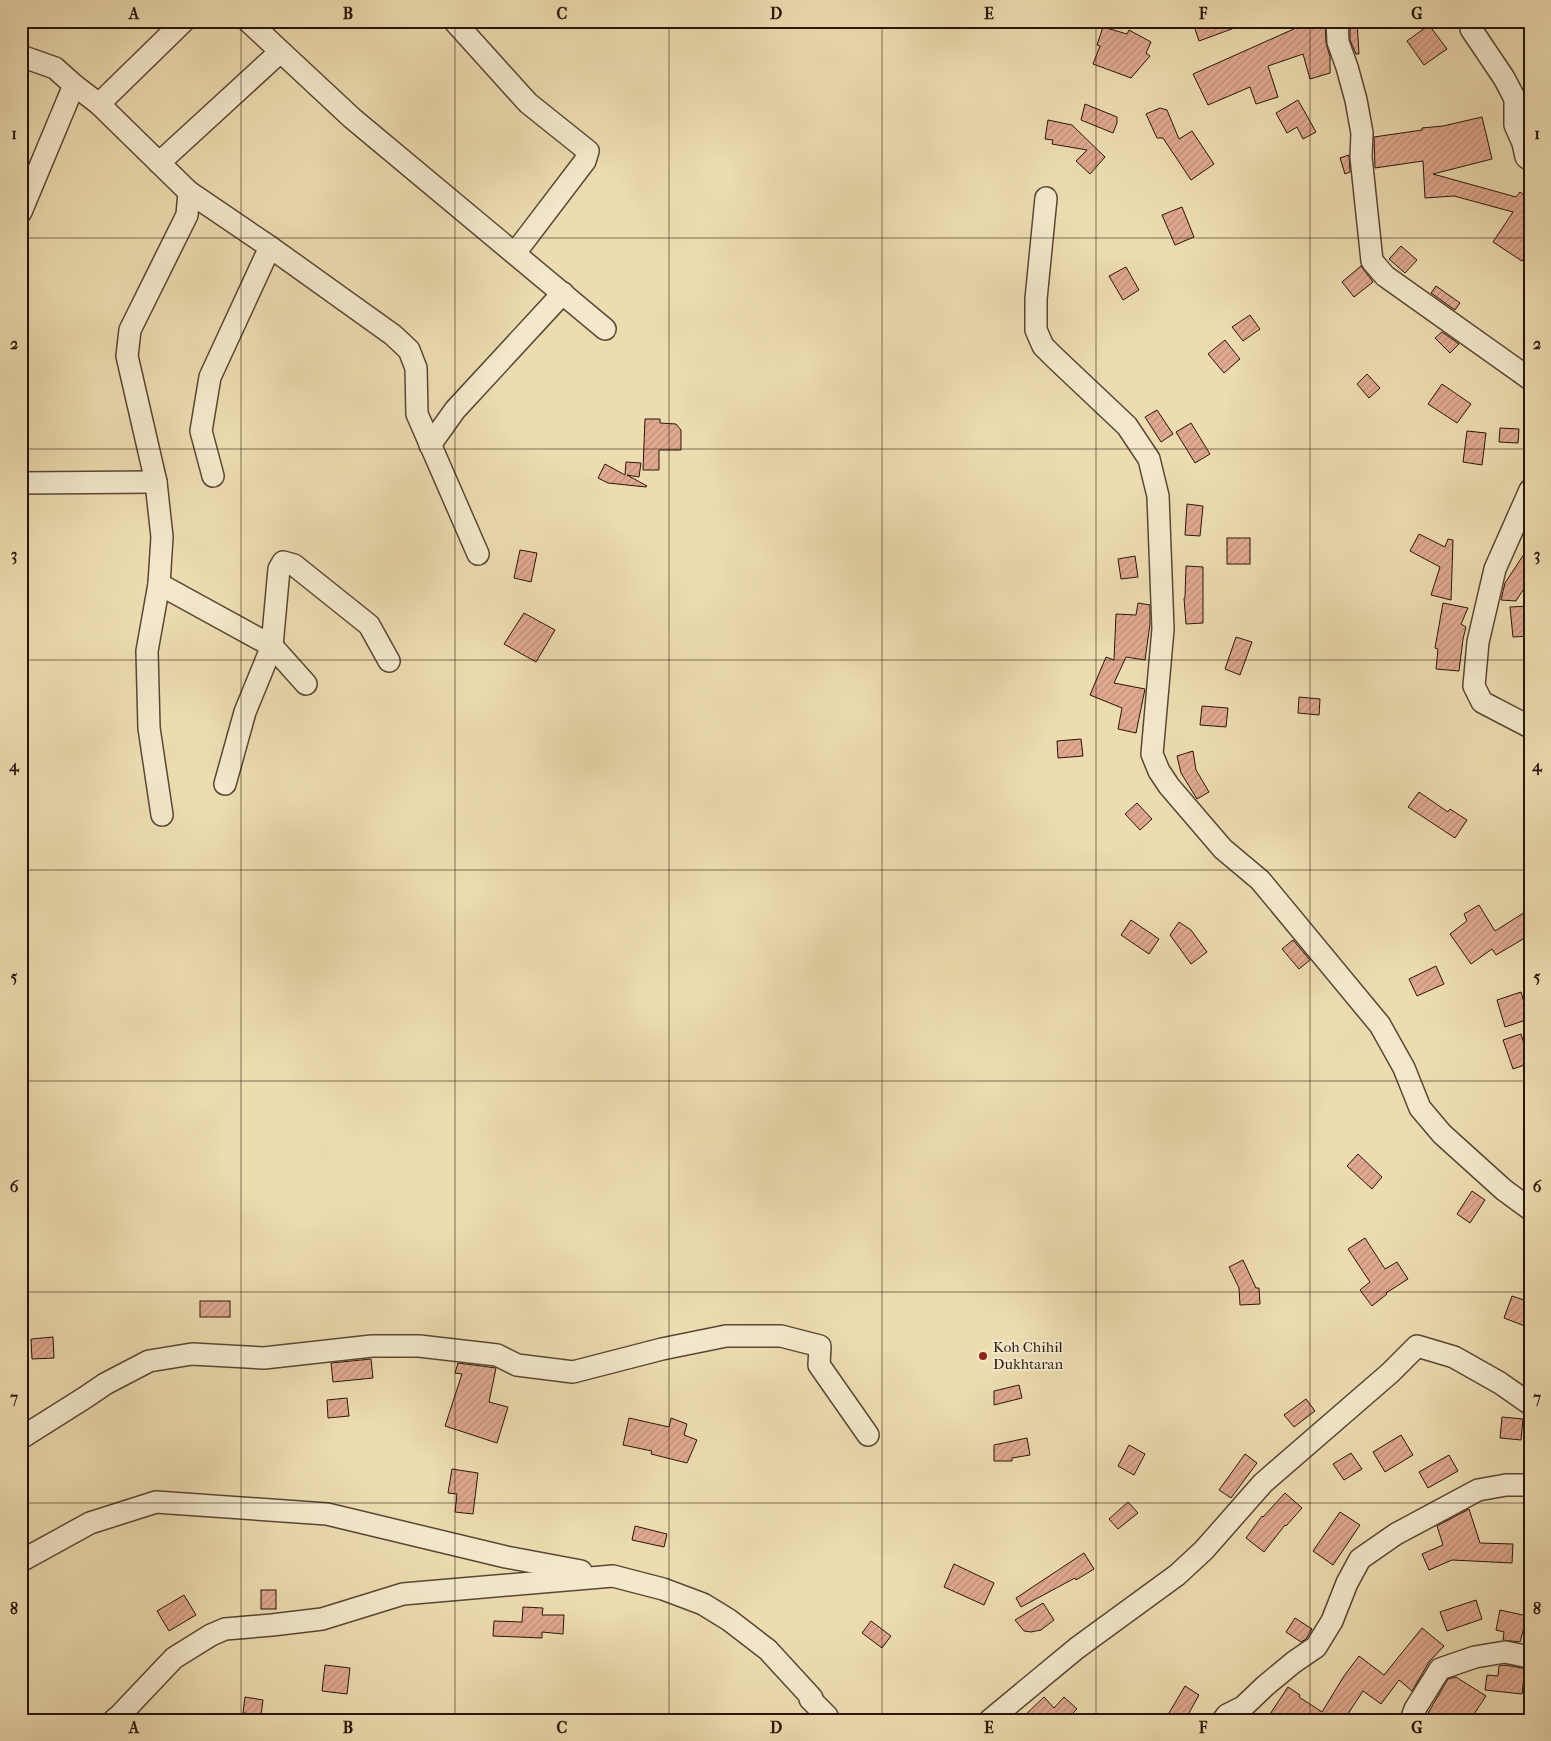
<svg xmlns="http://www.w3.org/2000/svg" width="1551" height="1741" viewBox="0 0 1551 1741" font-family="'IM FELL French Canon',serif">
	<defs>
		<pattern id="building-hatch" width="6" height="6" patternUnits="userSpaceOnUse" patternTransform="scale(1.25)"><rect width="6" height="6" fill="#e0a98f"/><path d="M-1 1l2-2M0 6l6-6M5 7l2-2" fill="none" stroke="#c0917a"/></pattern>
	</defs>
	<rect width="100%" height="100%" fill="#ecdcb0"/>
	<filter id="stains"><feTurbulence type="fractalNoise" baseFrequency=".004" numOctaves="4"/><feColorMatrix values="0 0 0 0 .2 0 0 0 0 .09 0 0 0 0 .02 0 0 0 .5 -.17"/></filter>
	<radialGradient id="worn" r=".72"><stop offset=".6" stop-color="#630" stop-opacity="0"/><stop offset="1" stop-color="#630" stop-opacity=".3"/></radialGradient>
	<g fill="url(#building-hatch)" stroke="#2a150a">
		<path d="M 1205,21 L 1248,21 L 1248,23 L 1199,41 L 1194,26 Z"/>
		<path d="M 1293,21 L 1325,21 L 1326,43 L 1330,57 L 1330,73 L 1310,79 L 1303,54 L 1268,66 L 1278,97 L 1256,104 L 1250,87 L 1208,105 L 1193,74 L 1296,28 Z"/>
		<path d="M 1350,21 L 1357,21 L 1359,54 L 1356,54 L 1350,40 Z"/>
		<path d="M 1429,25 L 1447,49 L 1424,65 L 1407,41 Z"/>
		<path d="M 1103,27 L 1127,34 L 1129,30 L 1151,42 L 1146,53 L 1150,56 L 1131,78 L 1093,64 L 1100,46 L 1097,45 Z"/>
		<path d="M 1298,100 L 1316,132 L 1303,139 L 1297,127 L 1287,133 L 1276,113 Z"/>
		<path d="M 1085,104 L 1117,117 L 1117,123 L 1113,133 L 1081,120 Z"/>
		<path d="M 1160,108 L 1167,110 L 1179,139 L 1192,131 L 1214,164 L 1191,180 L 1163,138 L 1157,138 L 1146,114 Z"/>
		<path d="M 1482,117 L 1492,159 L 1433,174 L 1516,197 L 1520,192 L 1524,195 L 1530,186 L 1530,249 L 1522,261 L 1493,242 L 1513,212 L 1454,196 L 1425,198 L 1423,161 L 1375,168 L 1374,137 L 1422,130 L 1422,128 L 1443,126 Z"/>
		<path d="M 1048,120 L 1072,125 L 1105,157 L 1090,174 L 1076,161 L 1087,150 L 1052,144 L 1053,140 L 1045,139 Z"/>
		<path d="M 1349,155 L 1350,172 L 1345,174 L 1340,158 Z"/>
		<path d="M 1182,207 L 1194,237 L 1175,245 L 1162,215 Z"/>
		<path d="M 1401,246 L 1417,260 L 1405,273 L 1389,259 Z"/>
		<path d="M 1361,266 L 1373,282 L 1354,297 L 1342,282 Z"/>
		<path d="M 1126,267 L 1139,290 L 1123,300 L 1109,276 Z"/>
		<path d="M 1436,286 L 1460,303 L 1455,310 L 1431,293 Z"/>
		<path d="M 1250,315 L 1260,329 L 1243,341 L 1232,327 Z"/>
		<path d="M 1442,332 L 1459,344 L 1450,353 L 1435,338 Z"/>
		<path d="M 1225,340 L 1240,359 L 1224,373 L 1208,354 Z"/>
		<path d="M 1367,374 L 1380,388 L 1369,398 L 1357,384 Z"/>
		<path d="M 1442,384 L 1471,404 L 1457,423 L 1428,404 Z"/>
		<path d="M 1157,410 L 1173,434 L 1161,442 L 1145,417 Z"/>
		<path d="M 645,419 L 660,419 L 660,423 L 676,424 L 681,430 L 681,450 L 659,450 L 659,470 L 643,470 Z"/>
		<path d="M 1191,423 L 1210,454 L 1195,463 L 1176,432 Z"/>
		<path d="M 1500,428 L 1519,429 L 1518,443 L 1499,442 Z"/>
		<path d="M 1467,431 L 1486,433 L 1482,465 L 1463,462 Z"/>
		<path d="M 626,462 L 641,463 L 639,477 L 627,475 L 647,486 L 646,487 L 608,483 L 598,478 L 605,464 L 625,475 Z"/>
		<path d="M 1187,504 L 1203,506 L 1200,536 L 1185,535 Z"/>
		<path d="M 1419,534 L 1445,547 L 1448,539 L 1453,540 L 1451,600 L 1431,595 L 1440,567 L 1410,551 Z"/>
		<rect x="1227" y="538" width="23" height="26"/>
		<path d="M 1530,545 L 1530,579 L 1516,601 L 1501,600 L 1505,583 Z"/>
		<path d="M 520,550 L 537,553 L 531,582 L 514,578 Z"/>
		<path d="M 1135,556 L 1138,577 L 1121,579 L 1118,559 Z"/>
		<path d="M 1186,566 L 1203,567 L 1203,623 L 1186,624 L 1184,598 L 1185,597 Z"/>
		<path d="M 1138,603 L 1150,605 L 1150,624 L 1145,660 L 1126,657 L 1114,683 L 1145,689 L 1136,733 L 1118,729 L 1122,708 L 1090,695 L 1106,657 L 1114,660 L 1116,614 L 1136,615 Z"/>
		<path d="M 1443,603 L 1468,608 L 1461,624 L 1466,627 L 1463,639 L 1459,671 L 1436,669 L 1438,649 L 1435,648 Z"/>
		<path d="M 1530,606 L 1530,636 L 1513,637 L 1510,607 Z"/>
		<path d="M 524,613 L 555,630 L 536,662 L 504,644 Z"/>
		<path d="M 1236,637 L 1252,642 L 1240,675 L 1225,669 Z"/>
		<path d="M 1299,697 L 1320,699 L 1319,715 L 1298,713 Z"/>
		<path d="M 1202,706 L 1228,708 L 1226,727 L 1200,725 Z"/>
		<path d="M 1081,739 L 1083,756 L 1058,758 L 1057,741 Z"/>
		<path d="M 1193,751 L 1196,770 L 1209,792 L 1197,799 L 1181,773 L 1177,756 Z"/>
		<path d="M 1419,792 L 1448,812 L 1450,809 L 1467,820 L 1455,838 L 1408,807 Z"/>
		<path d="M 1137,803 L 1152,819 L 1140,830 L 1125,814 Z"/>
		<path d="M 1479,905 L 1495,931 L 1530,909 L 1530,935 L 1496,955 L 1492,949 L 1471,964 L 1450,934 L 1467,921 L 1464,914 Z"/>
		<path d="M 1131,920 L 1159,939 L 1149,954 L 1121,935 Z"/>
		<path d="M 1179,922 L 1191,930 L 1207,952 L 1191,964 L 1170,935 Z"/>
		<path d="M 1293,940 L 1310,960 L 1299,969 L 1282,949 Z"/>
		<path d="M 1436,966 L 1444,984 L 1417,996 L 1409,979 Z"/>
		<path d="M 1521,992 L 1529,1019 L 1505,1027 L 1497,1000 Z"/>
		<path d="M 1521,1034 L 1530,1063 L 1513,1069 L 1503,1040 Z"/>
		<path d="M 1358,1154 L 1382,1177 L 1372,1189 L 1347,1166 Z"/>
		<path d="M 1472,1191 L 1485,1200 L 1470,1223 L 1457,1214 Z"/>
		<path d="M 1365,1238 L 1385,1269 L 1397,1262 L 1408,1279 L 1386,1293 L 1387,1294 L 1372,1306 L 1360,1290 L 1370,1282 L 1348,1249 Z"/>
		<path d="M 1243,1260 L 1256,1288 L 1259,1288 L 1260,1304 L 1240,1305 L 1239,1288 L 1229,1267 Z"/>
		<path d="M 1512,1296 L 1530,1302 L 1530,1328 L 1504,1318 Z"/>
		<rect x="200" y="1301" width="30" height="16"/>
		<path d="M 53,1337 L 54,1358 L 32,1359 L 31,1339 Z"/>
		<path d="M 371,1359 L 373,1378 L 333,1382 L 331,1363 Z"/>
		<path d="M 458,1363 L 496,1368 L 489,1402 L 508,1407 L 497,1443 L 445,1426 L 462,1374 L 455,1373 Z"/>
		<path d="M 1019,1385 L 1022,1398 L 994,1405 L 994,1391 Z"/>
		<path d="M 347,1398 L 349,1416 L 328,1418 L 327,1400 Z"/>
		<path d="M 1306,1399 L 1315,1411 L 1294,1427 L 1284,1415 Z"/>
		<path d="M 1502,1417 L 1523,1419 L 1521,1440 L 1500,1438 Z"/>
		<path d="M 629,1418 L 669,1427 L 671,1418 L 687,1424 L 684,1435 L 697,1440 L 687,1463 L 651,1454 L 652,1451 L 623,1445 Z"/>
		<path d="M 1401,1435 L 1413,1455 L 1385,1472 L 1373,1452 Z"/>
		<path d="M 1027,1438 L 1030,1455 L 1012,1458 L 1012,1461 L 994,1461 L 994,1445 Z"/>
		<path d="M 1129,1445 L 1145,1454 L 1134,1475 L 1118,1466 Z"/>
		<path d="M 1351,1453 L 1362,1469 L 1344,1480 L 1333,1464 Z"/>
		<path d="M 1245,1454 L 1257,1463 L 1231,1498 L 1219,1490 Z"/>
		<path d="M 1449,1455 L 1458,1471 L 1428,1488 L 1419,1472 Z"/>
		<path d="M 452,1469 L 478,1473 L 473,1514 L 455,1512 L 457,1494 L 448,1493 Z"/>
		<path d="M 1285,1493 L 1302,1508 L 1286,1526 L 1285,1525 L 1264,1552 L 1246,1538 L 1262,1516 L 1263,1517 Z"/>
		<path d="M 1128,1502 L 1138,1513 L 1118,1529 L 1109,1519 Z"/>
		<path d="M 1469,1509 L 1480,1543 L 1513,1544 L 1512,1563 L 1452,1560 L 1429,1570 L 1422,1554 L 1443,1545 L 1437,1526 Z"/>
		<path d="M 1340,1512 L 1360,1525 L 1333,1565 L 1313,1551 Z"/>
		<path d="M 635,1526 L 667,1534 L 664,1547 L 632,1540 Z"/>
		<path d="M 1084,1553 L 1094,1569 L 1076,1580 L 1075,1578 L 1021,1607 L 1016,1598 Z"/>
		<path d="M 954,1564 L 994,1583 L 984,1605 L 944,1587 Z"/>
		<rect x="261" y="1590" width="15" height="19"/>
		<path d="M 184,1595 L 196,1615 L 169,1631 L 157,1611 Z"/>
		<path d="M 1476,1600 L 1482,1619 L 1447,1631 L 1440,1612 Z"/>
		<path d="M 1043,1603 L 1054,1620 L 1041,1630 L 1031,1632 L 1024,1631 L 1015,1620 Z"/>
		<path d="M 523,1607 L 543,1608 L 542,1615 L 564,1615 L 563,1634 L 542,1632 L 542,1638 L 493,1636 L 494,1621 L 522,1622 Z"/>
		<path d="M 1500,1610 L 1527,1616 L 1520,1642 L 1503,1640 L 1504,1632 L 1496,1630 Z"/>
		<path d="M 1295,1618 L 1312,1629 L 1306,1639 L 1301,1642 L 1286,1632 Z"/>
		<path d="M 871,1621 L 891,1636 L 882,1648 L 862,1633 Z"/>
		<path d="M 1422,1628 L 1444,1646 L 1429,1662 L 1412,1691 L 1399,1680 L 1381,1704 L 1363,1691 L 1344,1720 L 1266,1720 L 1288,1687 L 1300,1695 L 1299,1697 L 1322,1712 L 1344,1676 L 1359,1656 L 1384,1675 Z"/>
		<path d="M 325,1665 L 350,1668 L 347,1694 L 322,1691 Z"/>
		<path d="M 1505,1665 L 1527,1669 L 1525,1676 L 1524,1676 L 1522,1694 L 1485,1690 L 1487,1675 L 1498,1676 L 1499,1666 Z"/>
		<path d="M 1456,1677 L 1486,1696 L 1470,1720 L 1424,1720 L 1448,1679 Z"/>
		<path d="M 1185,1686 L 1199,1695 L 1185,1720 L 1182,1720 L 1169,1713 Z"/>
		<path d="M 245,1697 L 263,1700 L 261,1715 L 243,1713 Z"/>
		<path d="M 1044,1697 L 1054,1708 L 1064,1697 L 1077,1709 L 1066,1720 L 1020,1720 Z"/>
	</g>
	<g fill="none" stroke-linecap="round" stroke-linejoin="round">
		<defs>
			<g id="minor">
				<path d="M 248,21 L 352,118 L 605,329"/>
				<path d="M 454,21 L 528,103 L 588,151 L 585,161 L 515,253"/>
				<path d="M 1337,21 L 1338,42 L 1347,67 L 1356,100 L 1362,133 L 1361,157 L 1372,261 L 1385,276 L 1530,379"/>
				<path d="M 1470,21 L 1471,29 L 1504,78 L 1515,99 L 1515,125 L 1523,143 L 1526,157 L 1530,160"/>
				<path d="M 21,56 L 55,68 L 74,85 L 99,104 L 189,192 L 187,215 L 130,330 L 127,356 L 156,482 L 162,537 L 159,584 L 147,651 L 149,728 L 162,815"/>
				<path d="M 99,104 L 184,21"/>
				<path d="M 159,163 L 280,52"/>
				<path d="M 189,192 L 270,247 L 393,335 L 409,350 L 416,368 L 417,414 L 478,554"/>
				<path d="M 1046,198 L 1036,299 L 1036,330 L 1043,346 L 1054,357 L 1127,426 L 1149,459 L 1158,496 L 1163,629 L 1152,754 L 1159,771 L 1169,786 L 1223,849 L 1260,880 L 1380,1025 L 1404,1068 L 1420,1108 L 1442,1134 L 1504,1190 L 1530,1209"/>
				<path d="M 21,212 L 74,85"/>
				<path d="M 430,445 L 455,410 L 563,293"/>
				<path d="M 213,476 L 201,431 L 210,377 L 270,247"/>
				<path d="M 21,483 L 156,482"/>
				<path d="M 1530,490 L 1495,569 L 1478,642 L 1474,686 L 1482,702 L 1530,727"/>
				<path d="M 159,584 L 272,646 L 306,684"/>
				<path d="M 225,784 L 245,712 L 272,646 L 279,569 L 283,562 L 294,565 L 369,625 L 389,661"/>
				<path d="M 21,1438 L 86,1397 L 105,1384 L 149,1361 L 192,1354 L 264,1358 L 372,1346 L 419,1346 L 497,1355 L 517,1365 L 573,1372 L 662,1349 L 726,1336 L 781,1336 L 820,1346 L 819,1365 L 868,1435"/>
				<path d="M 21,1561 L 90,1523 L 156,1502 L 327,1514 L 506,1557 L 581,1571"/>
				<path d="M 114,1720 L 120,1715 L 174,1658 L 211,1635 L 225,1629 L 272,1625 L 322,1619 L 403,1594 L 613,1576 L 663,1589 L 703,1604 L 729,1620 L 768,1650 L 812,1698 L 810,1699 L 827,1716 L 828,1720"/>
				<path d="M 990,1720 L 1077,1648 L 1177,1575 L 1204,1550 L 1263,1483 L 1390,1373 L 1417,1346 L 1454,1357 L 1500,1383 L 1530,1404"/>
				<path d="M 1223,1720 L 1227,1715 L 1243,1707 L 1265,1686 L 1294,1662 L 1316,1647 L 1332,1621 L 1347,1583 L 1360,1559 L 1396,1534 L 1478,1490 L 1506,1485 L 1530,1485"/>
				<path d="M 1411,1720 L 1415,1709 L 1440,1669 L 1475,1657 L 1505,1652 L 1530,1657"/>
			</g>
		</defs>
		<use href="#minor" stroke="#5a4734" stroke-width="24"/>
		<use href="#minor" stroke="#f3e8cc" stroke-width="21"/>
	</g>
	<path fill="none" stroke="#2a150a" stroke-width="1" stroke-opacity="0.55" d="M 241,21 L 241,1720M 455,21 L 455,1720M 669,21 L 669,1720M 882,21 L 882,1720M 1096,21 L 1096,1720M 1310,21 L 1310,1720M 21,238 L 1530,238M 21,449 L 1530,449M 21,660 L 1530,660M 21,870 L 1530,870M 21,1081 L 1530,1081M 21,1292 L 1530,1292M 21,1503 L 1530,1503"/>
	<circle fill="#8f2418" stroke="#f3e8cc" stroke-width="2" cx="983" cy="1356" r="5"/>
	<g text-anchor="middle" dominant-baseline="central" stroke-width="4" stroke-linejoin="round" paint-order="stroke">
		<g font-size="15" fill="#2a150a" stroke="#f3e8cc" text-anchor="start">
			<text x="993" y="1347">Koh Chihil<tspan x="993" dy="17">Dukhtaran</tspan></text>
		</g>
	</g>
	<rect width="1551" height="1741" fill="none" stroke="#ecdcb0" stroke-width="55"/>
	<rect x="28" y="28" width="1496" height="1686" fill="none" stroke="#2a150a" stroke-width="2"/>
	<g font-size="16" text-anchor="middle" font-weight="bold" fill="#2a150a">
		<text x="134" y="19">A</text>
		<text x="348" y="19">B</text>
		<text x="562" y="19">C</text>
		<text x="776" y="19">D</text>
		<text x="989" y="19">E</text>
		<text x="1203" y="19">F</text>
		<text x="1417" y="19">G</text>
		<text x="14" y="139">1</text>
		<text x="1537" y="139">1</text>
		<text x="14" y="349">2</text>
		<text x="1537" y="349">2</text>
		<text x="14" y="560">3</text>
		<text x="1537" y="560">3</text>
		<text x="14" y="771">4</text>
		<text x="1537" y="771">4</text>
		<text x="14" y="982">5</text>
		<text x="1537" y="982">5</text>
		<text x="14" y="1192">6</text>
		<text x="1537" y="1192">6</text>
		<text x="14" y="1403">7</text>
		<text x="1537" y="1403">7</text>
		<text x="14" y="1614">8</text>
		<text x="1537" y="1614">8</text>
		<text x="134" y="1733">A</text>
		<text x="348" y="1733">B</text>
		<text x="562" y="1733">C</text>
		<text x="776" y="1733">D</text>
		<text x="989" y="1733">E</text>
		<text x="1203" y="1733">F</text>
		<text x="1417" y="1733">G</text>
	</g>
	<rect width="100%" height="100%" filter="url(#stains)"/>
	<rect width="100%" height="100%" fill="url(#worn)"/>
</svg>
